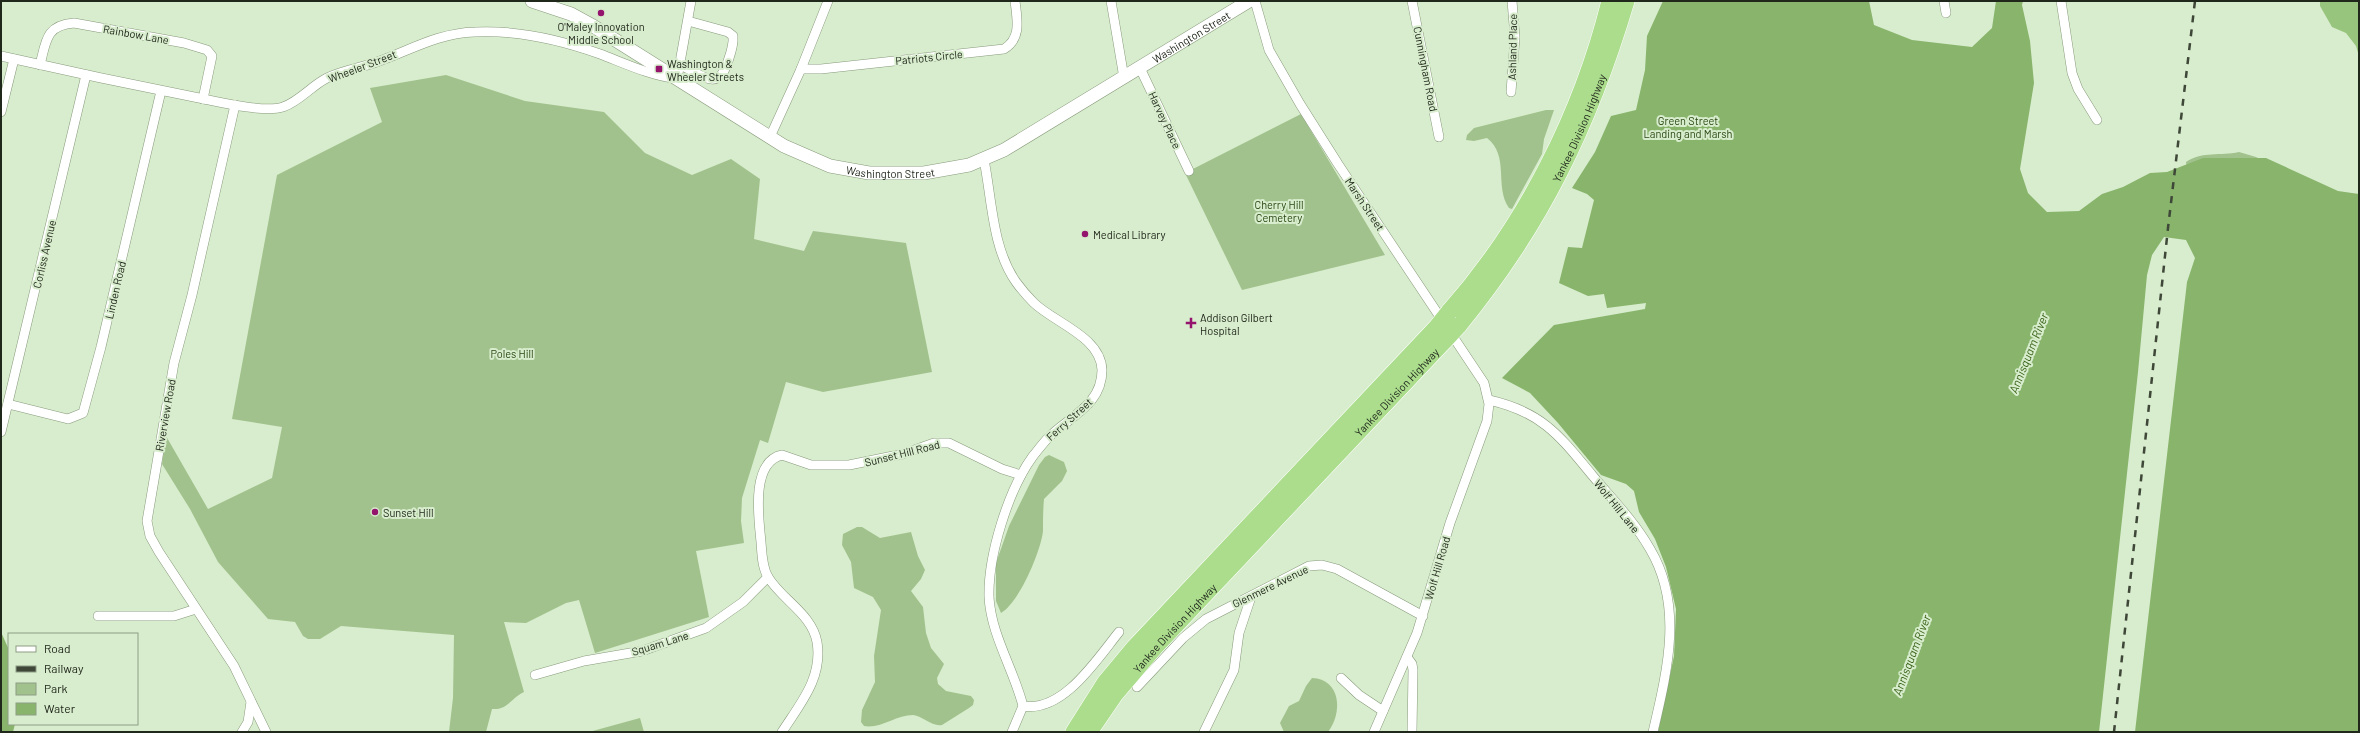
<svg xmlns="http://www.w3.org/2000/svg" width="2360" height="733" viewBox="0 0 2360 733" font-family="Barlow,sans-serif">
	<rect width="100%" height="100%" fill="#d8edcd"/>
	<g fill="#a1c28d">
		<path d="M 446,75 L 525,101 L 604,112 L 645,153 L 692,175 L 731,159 L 760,179 L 754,239 L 804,251 L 813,231 L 906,243 L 932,372 L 823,392 L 786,382 L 768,443 L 760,440 L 742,498 L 741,521 L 744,543 L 696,551 L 709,617 L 595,653 L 579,600 L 566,603 L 526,623 L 504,622 L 524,692 C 511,698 508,710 492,709 L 486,732 L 449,732 L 453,698 L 454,635 L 341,626 L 320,639 L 308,639 L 303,636 L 295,622 L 268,619 L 218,562 L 190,509 L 162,464 L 166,436 L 208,509 L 272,478 L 282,427 L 232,419 L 277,175 L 382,122 L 370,88 Z"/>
		<path d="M 1546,110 L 1554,110 L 1544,139 L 1542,154 L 1512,209 L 1509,208 C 1494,186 1510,156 1487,138 L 1474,141 L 1466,140 L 1467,135 L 1474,128 Z"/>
		<path d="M 1301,114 L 1385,255 L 1242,290 L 1185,173 Z"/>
		<path d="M 2239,152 L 2256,157 L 2270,164 L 2187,172 L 2186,162 C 2203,151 2220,156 2239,152 Z"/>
		<path d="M 1049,455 L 1064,462 L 1067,471 L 1062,481 L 1044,499 C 1043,510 1043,520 1043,531 C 1041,551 1019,603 1001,613 L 996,601 L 996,563 L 1009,526 L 1039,465 L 1045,457 Z"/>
		<path d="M 857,527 L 862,527 L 880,538 L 911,532 L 918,556 L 925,570 L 921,579 L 911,591 L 923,607 L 926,633 L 931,648 L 944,664 L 937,678 L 938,684 L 946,691 L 971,696 L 974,700 L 973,705 L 969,708 L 942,725 C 932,727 923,716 913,715 C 896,715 881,729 864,726 L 861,722 L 862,710 L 875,682 L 874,656 L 881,610 L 873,597 L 854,588 L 851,562 L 842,545 L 843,534 Z"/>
		<path d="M 1312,678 C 1341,679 1343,713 1328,732 L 1284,732 L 1280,723 L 1289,706 L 1299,701 L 1306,686 Z"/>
		<path d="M 640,718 L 644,732 L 589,732 Z"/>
	</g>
	<path fill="#98c57d" d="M 2320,1 L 2359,1 L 2359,56 L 2356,46 L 2346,33 L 2332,27 L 2320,6 Z"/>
	<g fill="#88b46c">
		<path d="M 1663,1 L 1869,1 L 1874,25 L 1912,40 L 1972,47 L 1992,28 L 1996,1 L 2023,1 L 2022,5 L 2030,41 L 2034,83 L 2020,169 L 2028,193 L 2047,212 L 2079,211 L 2102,194 L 2123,187 L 2150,173 L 2167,172 L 2203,158 L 2266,158 L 2338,191 L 2359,194 L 2359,732 L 2135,732 L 2187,282 L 2195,258 L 2186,240 L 2164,237 L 2152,255 L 2147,275 L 2138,372 L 2099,732 L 1658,732 L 1674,656 L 1676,609 L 1666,567 L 1655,539 L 1639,512 L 1634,491 L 1626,484 L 1601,475 L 1558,423 L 1530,393 L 1502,378 L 1554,325 L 1645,309 L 1646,303 L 1607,308 L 1604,294 L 1588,296 L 1559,283 L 1568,247 L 1582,248 L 1594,200 L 1587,194 L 1572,188 L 1595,152 L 1611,116 L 1636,110 L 1645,70 L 1647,36 Z"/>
		<path d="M 1,632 L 9,650 L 9,724 L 15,724 L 13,732 L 1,732 Z"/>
	</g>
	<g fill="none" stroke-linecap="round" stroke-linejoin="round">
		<defs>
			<g id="minor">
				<path d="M 1111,1 L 1124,78"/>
				<path d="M 1255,1 L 1269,50 L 1300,104 L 1338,164 L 1484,383 L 1489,404 L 1487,421 L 1450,523 L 1417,633 L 1374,732"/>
				<path d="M 1412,1 L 1439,137"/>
				<path d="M 1944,1 L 1946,13"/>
				<path d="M 2061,1 L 2072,73 L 2078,89 L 2097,120"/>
				<path d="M 1,56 C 67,71 133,85 199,98 C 219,102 264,113 283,107 C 300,101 311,86 327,78 C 341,71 359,68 374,63 C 409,51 437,33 475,32 C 516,30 561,40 600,54 C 626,64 649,75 677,79 L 691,1"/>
				<path d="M 40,65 C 46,41 46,25 74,23 L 184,43 L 207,50 L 212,56 L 203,99"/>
				<path d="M 680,65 C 700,73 717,93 727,64 C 730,55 734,46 733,36 L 728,32 L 688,21"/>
				<path d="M 1140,68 L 1189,171"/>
				<path d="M 801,69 L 821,69 L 1004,49 C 1022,38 1017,19 1015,1"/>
				<path d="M 1511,92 L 1515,37 L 1512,1"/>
				<path d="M 235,105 L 192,295 L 174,363 L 147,521 L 150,536 L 159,552 L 234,666 L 266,732"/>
				<path d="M 1,112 L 14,59"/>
				<path d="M 770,137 L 801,69 L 828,1"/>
				<path d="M 984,160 C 992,199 992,248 1016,282 C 1021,289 1028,297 1034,303 C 1055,323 1101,337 1102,370 C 1102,405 1070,416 1049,437 C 1043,443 1038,450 1033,456 C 1008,490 988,556 989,597 C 991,635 1014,670 1023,706 L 1012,732"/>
				<path d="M 1489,400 C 1542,412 1559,435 1592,475 C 1612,499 1634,521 1650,549 C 1684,606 1667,672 1653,732"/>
				<path d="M 8,404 L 68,419 L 83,413 L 101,347 L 161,91"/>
				<path d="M 1,432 L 86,75"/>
				<path d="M 98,616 L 174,616 L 196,609"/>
				<path d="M 1407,657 L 1412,664 L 1413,670 L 1412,732"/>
				<path d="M 535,675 L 584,661 L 642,651 L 706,628 L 743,602 L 768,577"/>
				<path d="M 1341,678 L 1359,695 L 1383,711"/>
				<path d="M 1137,687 L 1183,638 L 1206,619 L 1309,566 L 1322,565 L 1337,569 L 1423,616"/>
				<path d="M 1023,706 C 1063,713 1097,659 1119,632"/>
				<path d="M 242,732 L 248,722 L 251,702"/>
				<path d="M 782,732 C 800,704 823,678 817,642 C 812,614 782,600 768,577 C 762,567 762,554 761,542 C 759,520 750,462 782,455 L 811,465 L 849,465 L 903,454 L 934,443 L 949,443 L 1002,469 L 1021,475"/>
				<path d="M 1204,732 L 1234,670 L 1239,633 L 1251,597"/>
			</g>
			<g id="secondary">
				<path id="s1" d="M 532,1 L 571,14 L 593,26 L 784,146 L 830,166 L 869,173 L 924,173 L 969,165 L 1004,150 L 1249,1"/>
			</g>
			<g id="motorway">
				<path d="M 1449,312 C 1526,225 1582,114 1610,1"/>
				<path id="s2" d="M 1458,326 C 1541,225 1589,125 1626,1"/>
				<path d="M 1074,732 L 1105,683 L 1135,647 L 1437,327"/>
				<path id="s3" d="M 1089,732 L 1115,694 L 1154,648 L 1445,340"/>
			</g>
		</defs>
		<use href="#minor" stroke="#879a7c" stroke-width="10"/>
		<use href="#secondary" stroke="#879a7c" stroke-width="14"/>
		<use href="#motorway" stroke="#fff" stroke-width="18"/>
		<use href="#minor" stroke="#fff" stroke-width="9"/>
		<use href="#secondary" stroke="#fff" stroke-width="13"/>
		<use href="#motorway" stroke="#abdd8d" stroke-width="17"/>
		<path stroke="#3e4738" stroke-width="2.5" stroke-dasharray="7 7" stroke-linecap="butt" d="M 2114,732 L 2168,228 L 2195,1"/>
		<defs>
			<g id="motorway-bridge">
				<path d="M 1437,327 L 1449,312"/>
				<path d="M 1445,340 L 1458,326"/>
			</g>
		</defs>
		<use href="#motorway-bridge" stroke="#fff" stroke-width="18" stroke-linecap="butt"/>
		<use href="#motorway-bridge" stroke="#abdd8d" stroke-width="17"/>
	</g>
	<g fill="#93136d" stroke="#d8edcd" stroke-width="1.5">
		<circle cx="601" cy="13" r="4"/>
		<rect x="655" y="65" width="8" height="8" rx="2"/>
		<circle cx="1085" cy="234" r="4"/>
		<path d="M1189 317h4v4h4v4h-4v4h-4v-4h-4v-4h4z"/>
		<circle cx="375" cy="512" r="4"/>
	</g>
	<g text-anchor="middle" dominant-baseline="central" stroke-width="4" stroke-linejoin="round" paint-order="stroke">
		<g font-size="11" fill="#20271b" stroke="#d8edcd" text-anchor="start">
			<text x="601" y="26" text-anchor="middle">O'Maley Innovation<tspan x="601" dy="13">Middle School</tspan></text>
			<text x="667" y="63">Washington &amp;<tspan x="667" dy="13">Wheeler Streets</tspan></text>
			<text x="1093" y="234">Medical Library</text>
			<text x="1200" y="317">Addison Gilbert<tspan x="1200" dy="13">Hospital</tspan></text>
			<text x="383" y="512">Sunset Hill</text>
		</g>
		<g font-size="11" fill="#20271b" stroke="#d8edcd">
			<text transform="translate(136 34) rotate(10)">Rainbow Lane</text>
			<text stroke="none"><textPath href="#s1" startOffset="739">Washington Street</textPath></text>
			<text transform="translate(1512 47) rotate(-89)">Ashland Place</text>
			<text transform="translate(929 57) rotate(-6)">Patriots Circle</text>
			<text transform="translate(362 66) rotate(-21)">Wheeler Street</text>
			<text transform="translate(1426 69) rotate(79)">Cunningham Road</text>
			<text transform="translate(1165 120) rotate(65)">Harvey Place</text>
			<text stroke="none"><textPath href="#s2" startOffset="233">Yankee Division Highway</textPath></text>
			<text stroke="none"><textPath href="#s1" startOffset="403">Washington Street</textPath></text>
			<text transform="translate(1365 204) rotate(56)">Marsh Street</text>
			<text transform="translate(44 254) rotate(-77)">Corliss Avenue</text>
			<text transform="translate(115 290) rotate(-77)">Linden Road</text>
			<text stroke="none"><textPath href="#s3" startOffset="459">Yankee Division Highway</textPath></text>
			<text transform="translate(165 415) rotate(-80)">Riverview Road</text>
			<text transform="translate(1069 419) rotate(-42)">Ferry Street</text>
			<text transform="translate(902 453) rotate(-14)">Sunset Hill Road</text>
			<text transform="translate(1617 506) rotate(51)">Wolf Hill Lane</text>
			<text transform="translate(1437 568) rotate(-74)">Wolf Hill Road</text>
			<text transform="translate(1270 586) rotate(-26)">Glenmere Avenue</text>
			<text stroke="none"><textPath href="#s3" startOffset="135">Yankee Division Highway</textPath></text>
			<text transform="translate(660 643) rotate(-17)">Squam Lane</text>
		</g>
		<g font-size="11" fill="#294613" stroke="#d8edcd">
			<text x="1688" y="120">Green Street<tspan x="1688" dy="13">Landing and Marsh</tspan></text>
			<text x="1279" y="204">Cherry Hill<tspan x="1279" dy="13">Cemetery</tspan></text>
			<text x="512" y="353">Poles Hill</text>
		</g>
		<g font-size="12" font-style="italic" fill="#3b641b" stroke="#d8edcd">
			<text transform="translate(2028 353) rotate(-68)">Annisquam River</text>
			<text transform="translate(1911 655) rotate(-69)">Annisquam River</text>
		</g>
	</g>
	<rect width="2360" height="733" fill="none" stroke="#20271b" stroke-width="4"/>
	<rect x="8" y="633" width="130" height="92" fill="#d8edcd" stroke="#8e9e86"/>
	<rect x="16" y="646" width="20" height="6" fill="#ffffff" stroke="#8e9e86"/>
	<text x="44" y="653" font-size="12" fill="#20271b">Road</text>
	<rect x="16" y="666" width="20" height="6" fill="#3e4738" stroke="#8e9e86"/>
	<text x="44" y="673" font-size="12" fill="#20271b">Railway</text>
	<rect x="16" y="683" width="20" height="12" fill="#a1c28d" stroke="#8e9e86"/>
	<text x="44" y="693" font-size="12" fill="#20271b">Park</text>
	<rect x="16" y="703" width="20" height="12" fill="#88b46c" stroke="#8e9e86"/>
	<text x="44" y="713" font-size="12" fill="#20271b">Water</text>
</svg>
